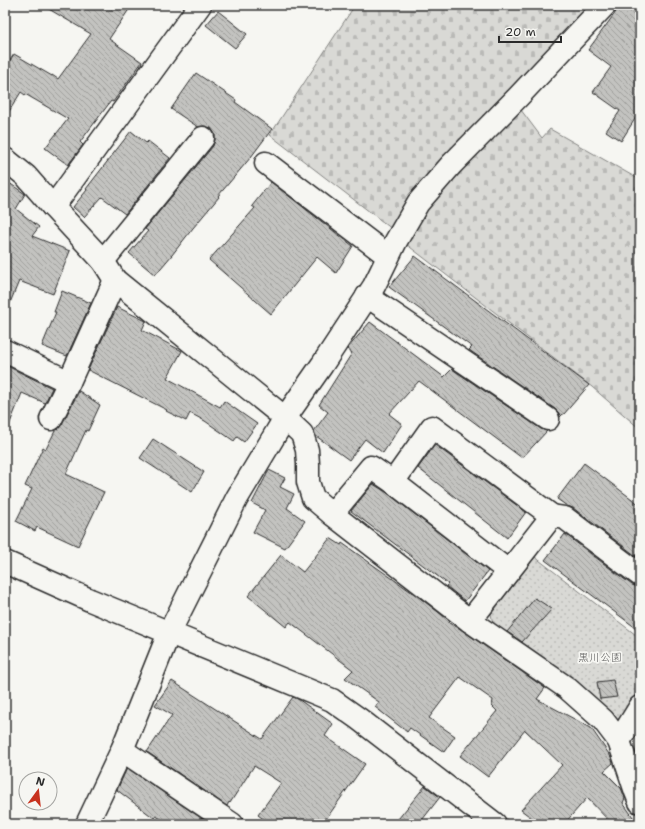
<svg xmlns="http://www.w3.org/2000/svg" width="645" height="829" viewBox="0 0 645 829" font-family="'Shantell Sans','Klee One',sans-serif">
	<defs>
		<pattern id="cemetery-stones" width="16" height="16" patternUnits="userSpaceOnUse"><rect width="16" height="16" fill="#d9d9d5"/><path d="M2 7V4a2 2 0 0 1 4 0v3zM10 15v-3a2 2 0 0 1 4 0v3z" fill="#babab7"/></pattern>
		<pattern id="park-dots" width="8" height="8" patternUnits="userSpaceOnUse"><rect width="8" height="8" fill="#d9d9d5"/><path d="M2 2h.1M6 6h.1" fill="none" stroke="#babab7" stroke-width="1.8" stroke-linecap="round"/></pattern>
		<pattern id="building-back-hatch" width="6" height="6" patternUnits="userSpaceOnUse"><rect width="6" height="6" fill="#c3c3c0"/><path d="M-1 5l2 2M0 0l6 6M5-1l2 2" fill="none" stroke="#9f9f9c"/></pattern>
	</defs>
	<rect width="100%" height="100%" fill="#f6f6f2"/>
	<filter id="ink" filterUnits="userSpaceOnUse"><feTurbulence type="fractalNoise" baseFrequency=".025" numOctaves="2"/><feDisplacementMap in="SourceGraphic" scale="8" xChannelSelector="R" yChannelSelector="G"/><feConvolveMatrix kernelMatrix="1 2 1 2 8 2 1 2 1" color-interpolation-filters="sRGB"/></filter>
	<g filter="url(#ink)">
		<g fill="url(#cemetery-stones)" stroke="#828280">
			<path d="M 355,5 L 592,5 L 392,229 L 270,135 Z"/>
			<path d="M 518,106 L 542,138 L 550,129 L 640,180 L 640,429 L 592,387 L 406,244 L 427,201 Z"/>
		</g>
		<path fill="url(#park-dots)" stroke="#828280" d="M 535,557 L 640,638 L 640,689 L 623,719 L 610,720 L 493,624 L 491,614 Z"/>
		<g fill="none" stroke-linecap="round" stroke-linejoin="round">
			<path stroke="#7a7a78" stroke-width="6" d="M 635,768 L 640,744"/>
		</g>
		<g fill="url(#building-back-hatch)" stroke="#2b2b2b">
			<path d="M 42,5 L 132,5 L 109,39 L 142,62 L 113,102 L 111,101 L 80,142 L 83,145 L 68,165 L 45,148 L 68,119 L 25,94 L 25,95 L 21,92 L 5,118 L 5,68 L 14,54 L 52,76 L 52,75 L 58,79 L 91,34 Z"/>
			<path d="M 621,5 L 640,5 L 640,111 L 621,141 L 606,131 L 620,111 L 593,92 L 611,67 L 588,50 Z"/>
			<path d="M 218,11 L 247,34 L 235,48 L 206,25 Z"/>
			<path d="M 196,73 L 236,100 L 235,102 L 272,129 L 251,157 L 218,196 L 219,197 L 193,228 L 172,255 L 155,275 L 129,253 L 148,231 L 145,229 L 213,146 L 215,140 L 215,134 L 211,128 L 205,126 L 198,127 L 171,109 Z"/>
			<path d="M 131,131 L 146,143 L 148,141 L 170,158 L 125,214 L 102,197 L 84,217 L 73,207 L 87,190 L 86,189 Z"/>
			<path d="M 5,180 L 25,194 L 16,209 L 39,227 L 32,236 L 70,251 L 53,294 L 19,281 L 5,315 Z"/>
			<path d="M 271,182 L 353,246 L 336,273 L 317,257 L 271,314 L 209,260 L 255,208 L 252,206 Z"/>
			<path d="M 415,256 L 589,385 L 564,414 L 563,414 L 560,417 L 559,413 L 555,409 L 469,350 L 472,347 L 389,287 Z"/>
			<path d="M 62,291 L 91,303 L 67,356 L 42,346 L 56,312 L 54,312 Z"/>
			<path d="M 117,307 L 146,321 L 142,330 L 182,351 L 167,378 L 220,407 L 224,401 L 257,424 L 244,442 L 237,437 L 234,441 L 205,421 L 190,413 L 186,421 L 166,411 L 167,410 L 88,370 Z"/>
			<path d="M 370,322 L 444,377 L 452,369 L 541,429 L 547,431 L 522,458 L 419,381 L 389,414 L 402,424 L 383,453 L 365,439 L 349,460 L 316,436 L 314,431 L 328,412 L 319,405 L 352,353 L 347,349 Z"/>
			<path d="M 5,365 L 52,388 L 45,403 L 22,393 L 6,433 L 5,433 Z"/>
			<path d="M 79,391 L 100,405 L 88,431 L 86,430 L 66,474 L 104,492 L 78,546 L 37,527 L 35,531 L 16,521 L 32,489 L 25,486 L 43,447 L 46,449 L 55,431 L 58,429 L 62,424 Z"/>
			<path d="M 153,439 L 204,472 L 192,492 L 140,458 Z"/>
			<path d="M 435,445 L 526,512 L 507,538 L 418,468 Z"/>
			<path d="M 584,463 L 640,505 L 640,559 L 573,508 L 567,506 L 557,499 Z"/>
			<path d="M 269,470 L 285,478 L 280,487 L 294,494 L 287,508 L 305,521 L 285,548 L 253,532 L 265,510 L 252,503 Z"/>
			<path d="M 373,484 L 386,492 L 488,571 L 465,601 L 446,586 L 448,584 L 351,511 Z"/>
			<path d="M 565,534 L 632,585 L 640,587 L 640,631 L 545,560 Z"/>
			<path d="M 330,538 L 341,545 L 342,543 L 420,598 L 450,621 L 449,623 L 459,628 L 545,688 L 537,699 L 591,728 L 611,757 L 613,763 L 604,771 L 621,788 L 625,798 L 623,803 L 638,824 L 612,824 L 587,798 L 564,824 L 540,824 L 521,810 L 562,765 L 525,730 L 488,777 L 460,756 L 497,711 L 492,706 L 493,700 L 460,677 L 429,718 L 455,736 L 444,752 L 410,728 L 407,732 L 375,707 L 379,702 L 345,678 L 353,670 L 290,622 L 286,627 L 248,596 L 281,555 L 303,572 Z"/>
			<path d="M 535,598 L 552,609 L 522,642 L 507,632 Z"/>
			<path d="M 613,680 L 617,697 L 600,699 L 597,682 Z"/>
			<path d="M 172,681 L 262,739 L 293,697 L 298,699 L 333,724 L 325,736 L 365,764 L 326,819 L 311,819 L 307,824 L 270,824 L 258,815 L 281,783 L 254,766 L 230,803 L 229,802 L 227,806 L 147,752 L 172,715 L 155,705 Z"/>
			<path d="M 127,768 L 210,824 L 170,824 L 156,816 L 154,818 L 117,790 Z"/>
			<path d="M 425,786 L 440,797 L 419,824 L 394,824 Z"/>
		</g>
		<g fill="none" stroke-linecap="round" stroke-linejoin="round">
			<defs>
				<g id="minor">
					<path d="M 5,159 L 26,176 L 53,207 L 103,261 L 115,280 L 285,418 L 302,434 L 307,450 L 308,464 L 308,482 L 313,498 L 332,514 L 470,621 L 567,688 L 603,720 L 619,741 L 636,792 L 640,802"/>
					<path d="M 266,163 L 388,256"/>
					<path d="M 53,207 L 200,5"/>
					<path d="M 103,261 L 203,138"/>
					<path d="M 367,296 L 548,419"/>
					<path d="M 5,351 L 69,382"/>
					<path d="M 51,419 L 69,382 L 115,280"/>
					<path d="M 393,482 L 432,427 L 552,516"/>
					<path d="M 332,514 L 371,467 L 393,482 L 508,571"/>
					<path d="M 5,562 L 90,600 L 332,700 L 359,719 L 495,824"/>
					<path d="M 470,621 L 552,516 L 565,518 L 640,575"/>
					<path d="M 619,741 L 640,707"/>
					<path d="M 122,750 L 232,824"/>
					<path d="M 87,824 L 122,750 L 169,633 L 237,498 L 285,418 L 322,365 L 374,286 L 396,241 L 418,203 L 451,165 L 518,97 L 605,5"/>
				</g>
			</defs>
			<use href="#minor" stroke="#2b2b2b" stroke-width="25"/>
			<use href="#minor" stroke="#f6f6f2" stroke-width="22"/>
		</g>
	</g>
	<g text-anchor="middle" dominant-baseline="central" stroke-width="3.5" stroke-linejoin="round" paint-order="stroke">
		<g font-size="11" fill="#565656" stroke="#f6f6f2">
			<text x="600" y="657">黒川公園</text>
		</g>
	</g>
	<rect width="645" height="829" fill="none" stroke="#f6f6f2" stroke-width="20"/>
	<rect x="10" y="10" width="625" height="809" fill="none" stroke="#2b2b2b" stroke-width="1.5" filter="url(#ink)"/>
	<g transform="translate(38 791) rotate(15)"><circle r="19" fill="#f6f6f2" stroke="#a5a5a2"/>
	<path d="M0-3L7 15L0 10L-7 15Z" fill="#c8321e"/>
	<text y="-6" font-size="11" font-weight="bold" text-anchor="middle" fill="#2b2b2b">N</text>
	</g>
	<path d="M499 36v6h62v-6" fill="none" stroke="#2b2b2b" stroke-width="2"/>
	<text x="505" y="36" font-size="12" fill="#2b2b2b" stroke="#f6f6f2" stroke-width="3" paint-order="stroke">20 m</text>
</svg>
